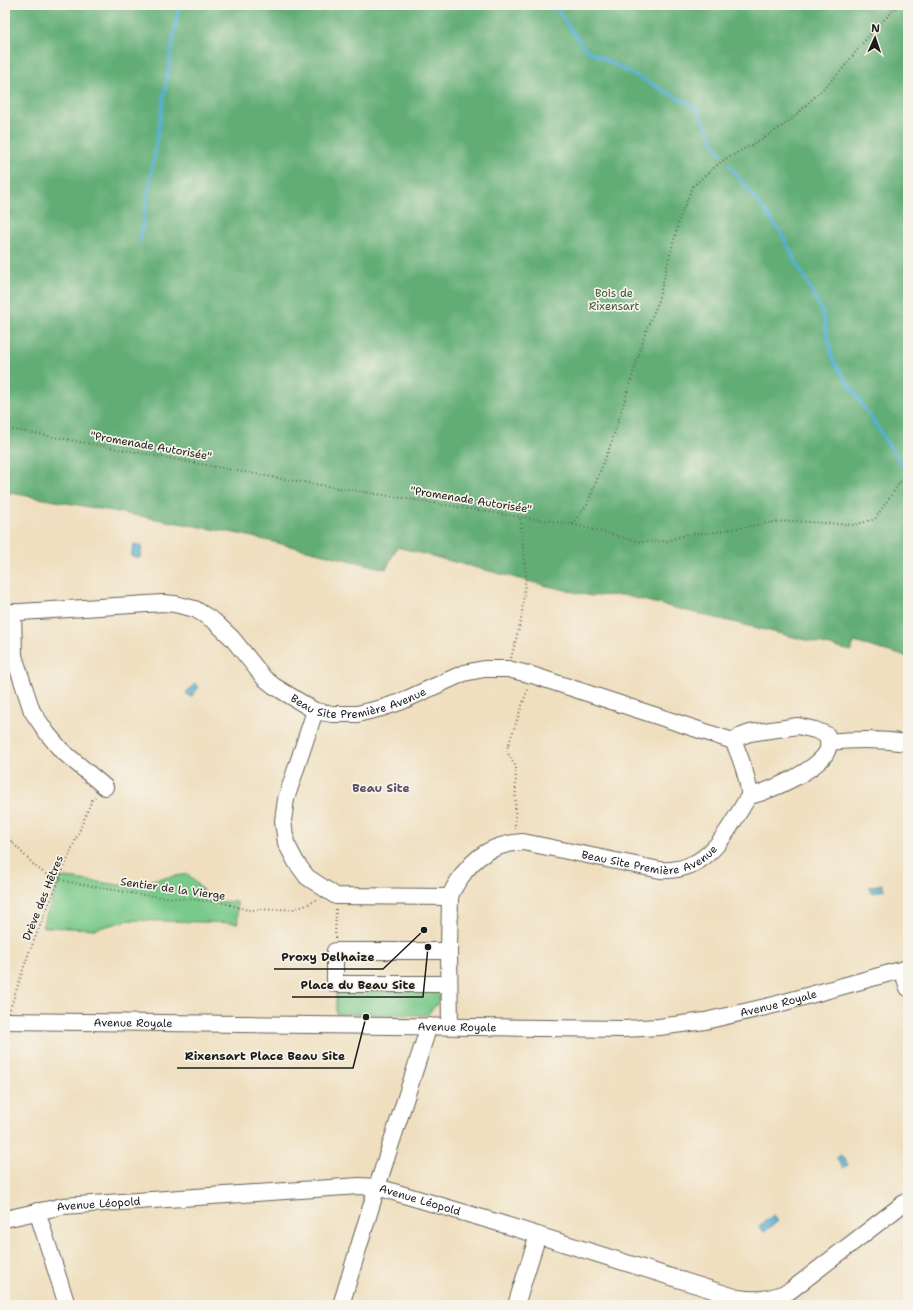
<svg xmlns="http://www.w3.org/2000/svg" width="913" height="1310" viewBox="0 0 913 1310" font-family="'Shantell Sans',sans-serif">
	<rect width="100%" height="100%" fill="#f7f3e8"/>
	<filter id="ink" filterUnits="userSpaceOnUse"><feTurbulence type="fractalNoise" baseFrequency=".025" numOctaves="2"/><feDisplacementMap in="SourceGraphic" scale="8" xChannelSelector="R" yChannelSelector="G"/><feConvolveMatrix kernelMatrix="1 2 1 2 8 2 1 2 1" color-interpolation-filters="sRGB"/></filter>
	<filter id="wash" filterUnits="userSpaceOnUse"><feTurbulence type="fractalNoise" baseFrequency=".012" numOctaves="4" result="noise"/><feDisplacementMap in="SourceGraphic" scale="16" xChannelSelector="R" yChannelSelector="G"/><feGaussianBlur stdDeviation="0.9" result="paint"/><feColorMatrix in="noise" values="0 0 0 0 0 0 0 0 0 0 0 0 0 0 0 0 0 1.4 0 .05"/><feComposite in="paint" operator="in"/></filter>
	<g filter="url(#wash)">
		<rect width="100%" height="100%" fill="#efdfbf"/>
		<g fill="#79c98a" stroke="#4a7253">
			<path d="M 188,874 L 212,901 L 237,902 L 238,923 L 129,920 L 96,929 L 42,927 L 60,877 L 120,885 Z"/>
			<path d="M 336,991 L 443,991 L 436,1005 L 427,1015 L 336,1014 Z"/>
		</g>
		<path fill="#62ad76" stroke="#3f6449" d="M 5,5 L 908,5 L 908,657 L 854,642 L 851,651 L 622,595 L 591,596 L 535,583 L 397,547 L 386,569 L 240,534 L 5,492 Z"/>
		<g fill="#55b0d2" stroke="#386677">
			<path d="M 134,544 L 142,546 L 140,558 L 131,556 Z"/>
			<path d="M 195,683 L 199,687 L 191,697 L 186,693 Z"/>
			<path d="M 882,884 L 884,890 L 871,893 L 869,887 Z"/>
			<path d="M 841,1155 L 848,1165 L 843,1168 L 836,1158 Z"/>
			<path d="M 773,1215 L 778,1221 L 764,1232 L 759,1226 Z"/>
		</g>
		<g fill="none" stroke-linecap="round" stroke-linejoin="round">
			<g stroke="#55b0d2" stroke-width="3.5">
				<path d="M 554,5 L 585,49 L 695,107 L 721,154"/>
				<path d="M 729,165 L 780,231 L 822,311 L 833,360 L 902,465"/>
				<path d="M 140,241 L 179,5"/>
			</g>
		</g>
	</g>
	<g filter="url(#ink)">
		<g fill="none" stroke-linecap="round" stroke-linejoin="round">
			<defs>
				<g id="minor">
					<path d="M 13,612 L 14,656 L 32,711 L 47,733 L 61,750 L 105,787"/>
					<path id="s1" d="M 5,613 L 163,603 L 175,604 L 195,609 L 214,621 L 232,638 L 264,678 L 274,686 L 315,711 L 332,714 L 357,714 L 382,708 L 400,702 L 464,673 L 484,669 L 508,669 L 532,675 L 733,741"/>
					<path d="M 315,711 L 286,799 L 283,821 L 286,843 L 296,862 L 307,877 L 336,896 L 450,897"/>
					<path d="M 733,741 L 739,737 L 750,733 L 798,726 L 815,730 L 827,735 C 828,739 829,744 828,748 C 825,767 767,793 749,796"/>
					<path d="M 733,741 C 739,753 750,783 749,796"/>
					<path d="M 828,742 C 855,739 881,739 908,743"/>
					<path d="M 449,951 L 335,951 L 335,984 L 449,984"/>
					<path d="M 902,970 L 908,988"/>
					<path id="s2" d="M 5,1021 L 624,1029 L 659,1027 L 705,1021 L 774,1005 L 908,968"/>
					<path id="s3" d="M 450,1026 L 449,951 L 450,897 C 452,890 455,886 459,880 C 475,855 494,844 523,842 L 660,870 C 709,873 726,832 749,796"/>
					<path d="M 37,1211 L 67,1305"/>
					<path id="s4" d="M 5,1219 L 63,1206 L 359,1186 L 377,1187 L 499,1223 L 738,1298 C 759,1301 770,1299 790,1291 L 908,1200"/>
					<path d="M 341,1305 L 377,1187 L 429,1026"/>
					<path d="M 516,1305 L 538,1235"/>
				</g>
			</defs>
			<use href="#minor" stroke="#666055" stroke-width="18"/>
			<g stroke="#666055" stroke-width="2" stroke-dasharray="1 3" stroke-linecap="butt">
				<path d="M 5,428 L 271,477 L 520,517 L 572,524 L 641,542 L 667,541 L 688,534 L 709,533 L 774,522 L 794,521 L 854,525 L 875,519 L 908,470"/>
				<path d="M 572,524 L 587,505 L 612,441 L 647,328 L 657,305 L 680,217 L 693,186 L 722,161 L 769,135 L 792,119 L 840,72 L 870,34 L 899,5"/>
				<path d="M 511,658 L 521,621 L 526,575 L 520,517"/>
				<path d="M 515,829 L 516,767 C 513,761 508,756 507,749 L 528,688"/>
				<path d="M 5,835 L 36,867 L 47,875 L 69,882 L 142,895 L 220,902 L 248,910 L 295,909 L 307,905 L 317,899"/>
				<path d="M 335,938 L 336,909"/>
				<path d="M 10,1009 L 28,955 L 92,800 L 96,796"/>
			</g>
			<use href="#minor" stroke="#fff" stroke-width="16"/>
		</g>
	</g>
	<g text-anchor="middle" dominant-baseline="central" stroke-width="3.5" stroke-linejoin="round" paint-order="stroke">
		<g font-size="11" fill="#3d5942" stroke="#f7f3e8">
			<text x="614" y="293">Bois de<tspan x="614" dy="13">Rixensart</tspan></text>
		</g>
		<g font-size="11" fill="#1c1c1c" stroke="#f7f3e8">
			<text transform="translate(151 446) rotate(10)">"Promenade Autorisée"</text>
			<text transform="translate(471 500) rotate(9)">"Promenade Autorisée"</text>
			<text stroke="none"><textPath href="#s1" startOffset="394">Beau Site Première Avenue</textPath></text>
			<text stroke="none"><textPath href="#s3" startOffset="357">Beau Site Première Avenue</textPath></text>
			<text transform="translate(173 889) rotate(8)">Sentier de la Vierge</text>
			<text transform="translate(43 898) rotate(-68)">Drève des Hêtres</text>
			<text stroke="none"><textPath href="#s2" startOffset="776">Avenue Royale</textPath></text>
			<text stroke="none"><textPath href="#s2" startOffset="128">Avenue Royale</textPath></text>
			<text stroke="none"><textPath href="#s2" startOffset="452">Avenue Royale</textPath></text>
			<text stroke="none"><textPath href="#s4" startOffset="419">Avenue Léopold</textPath></text>
			<text stroke="none"><textPath href="#s4" startOffset="95">Avenue Léopold</textPath></text>
		</g>
		<g font-size="12" font-weight="bold" fill="#5b5065" stroke="#f7f3e8">
			<text x="381" y="788">Beau Site</text>
		</g>
	</g>
	<path fill="none" stroke="#1c1c1c" stroke-width="1.5" d="M424 930L383 969H274M428 947L423 997H292M366 1017L353 1068H177"/>
	<g fill="#1c1c1c" stroke="#f7f3e8" stroke-width="1.5">
		<circle cx="424" cy="930" r="4"/>
		<circle cx="428" cy="947" r="4"/>
		<circle cx="366" cy="1017" r="4"/>
	</g>
	<g font-size="12" text-anchor="middle" font-weight="bold" fill="#1c1c1c" stroke="#f7f3e8" stroke-width="3.5" stroke-linejoin="round" paint-order="stroke">
		<text x="328" y="961">Proxy Delhaize</text>
		<text x="358" y="989">Place du Beau Site</text>
		<text x="265" y="1060">Rixensart Place Beau Site</text>
	</g>
	<rect width="913" height="1310" fill="none" stroke="#f7f3e8" stroke-width="20"/>
	<g transform="translate(875 38) rotate(3)" stroke="#f7f3e8" stroke-width="3" paint-order="stroke">
	<path d="M0-3L7 15L0 10L-7 15Z" fill="#1c1c1c"/>
	<text y="-6" font-size="11" font-weight="bold" text-anchor="middle" fill="#1c1c1c">N</text>
	</g>
</svg>
